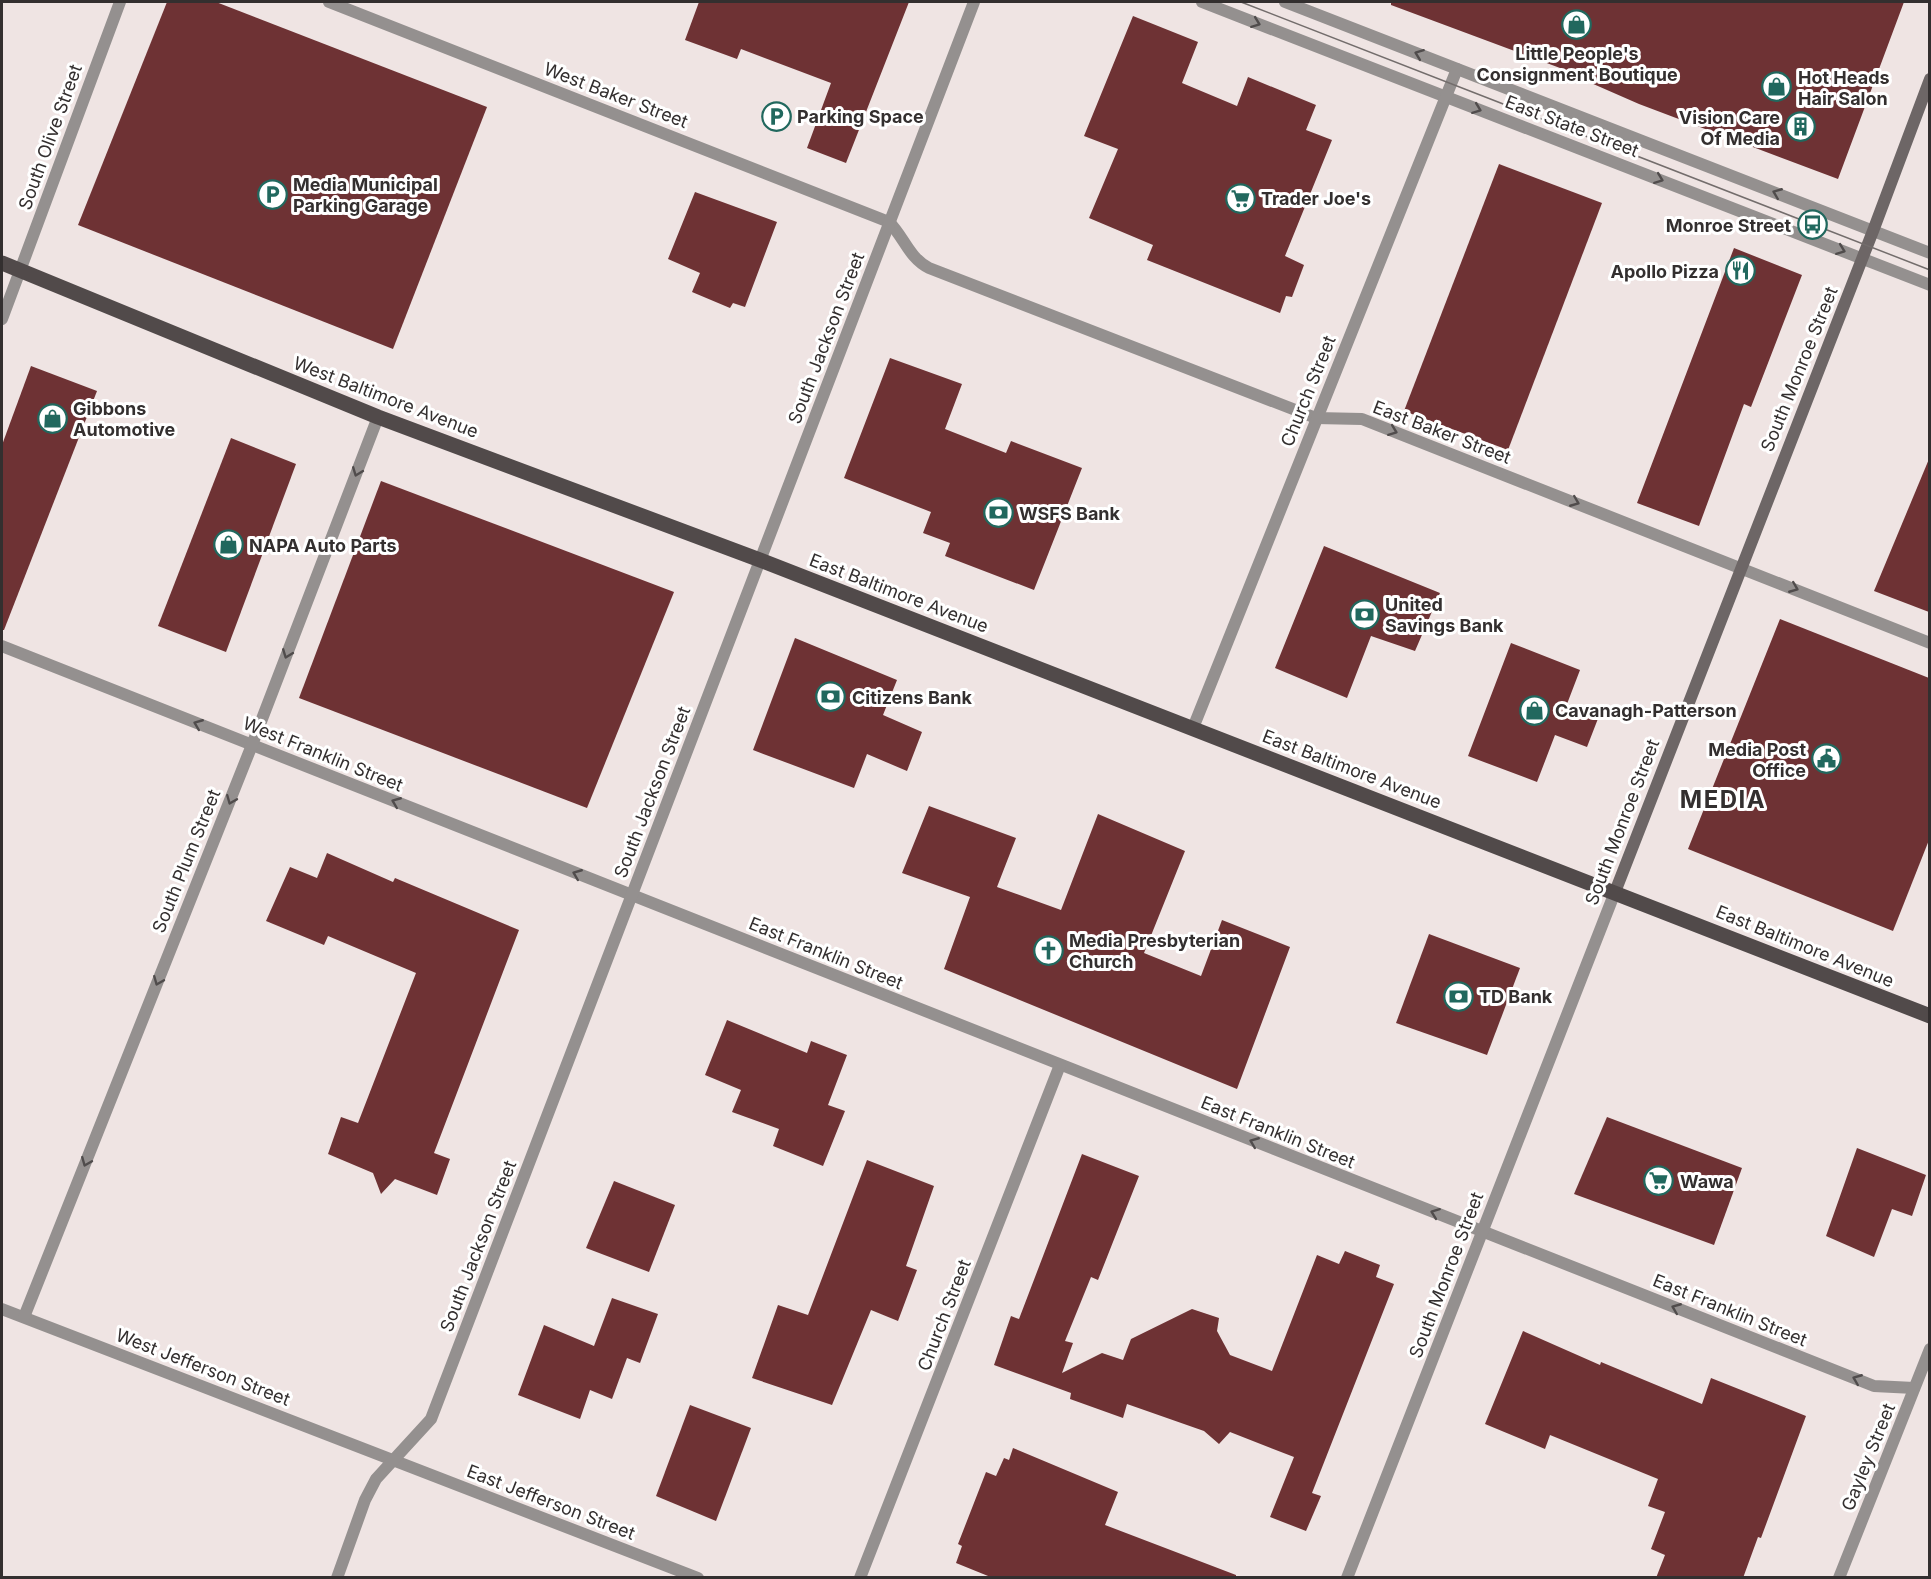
<svg xmlns="http://www.w3.org/2000/svg" width="1931" height="1579" viewBox="0 0 1931 1579" font-family="Inter,sans-serif">
	<rect width="100%" height="100%" fill="#efe4e3"/>
	<g fill="#6e3234">
		<path d="M 167,2 L 216,2 L 487,107 L 393,349 L 78,225 Z"/>
		<path d="M 699,2 L 909,2 L 846,163 L 807,148 L 831,83 L 741,49 L 737,59 L 685,40 Z"/>
		<path d="M 1391,2 L 1904,2 L 1838,179 L 1639,104 L 1575,76 L 1576,74 L 1391,5 Z"/>
		<path d="M 1133,16 L 1198,42 L 1182,83 L 1237,106 L 1248,77 L 1316,105 L 1306,130 L 1332,140 L 1285,256 L 1304,265 L 1292,297 L 1286,296 L 1280,313 L 1147,260 L 1153,245 L 1089,218 L 1118,149 L 1084,136 Z"/>
		<path d="M 1499,164 L 1602,203 L 1508,450 L 1404,411 Z"/>
		<path d="M 695,192 L 777,222 L 745,307 L 733,303 L 730,308 L 692,292 L 700,273 L 668,259 Z"/>
		<path d="M 1734,248 L 1802,275 L 1751,407 L 1744,404 L 1699,526 L 1637,503 Z"/>
		<path d="M 890,358 L 962,384 L 945,429 L 1006,453 L 1011,441 L 1082,468 L 1034,590 L 945,556 L 950,543 L 923,533 L 931,512 L 844,478 Z"/>
		<path d="M 31,366 L 97,391 L 4,630 L 2,630 L 2,445 Z"/>
		<path d="M 231,438 L 296,464 L 226,652 L 158,626 Z"/>
		<path d="M 1929,459 L 1929,612 L 1874,591 Z"/>
		<path d="M 381,481 L 674,592 L 587,808 L 299,698 Z"/>
		<path d="M 1324,546 L 1440,593 L 1415,651 L 1371,636 L 1347,698 L 1275,668 Z"/>
		<path d="M 1780,619 L 1929,678 L 1929,840 L 1893,931 L 1688,849 Z"/>
		<path d="M 795,638 L 897,680 L 883,715 L 922,732 L 907,771 L 867,754 L 854,788 L 753,750 Z"/>
		<path d="M 1511,643 L 1580,670 L 1567,704 L 1599,716 L 1587,747 L 1555,735 L 1537,782 L 1468,756 Z"/>
		<path d="M 929,806 L 1016,838 L 997,887 L 1061,910 L 1098,814 L 1185,851 L 1144,953 L 1201,976 L 1222,920 L 1290,947 L 1237,1089 L 944,969 L 970,897 L 902,873 Z"/>
		<path d="M 327,853 L 393,882 L 395,878 L 519,930 L 434,1153 L 450,1159 L 437,1195 L 395,1179 L 381,1194 L 373,1173 L 328,1154 L 341,1117 L 358,1123 L 416,973 L 328,936 L 324,945 L 266,921 L 290,867 L 317,878 Z"/>
		<path d="M 1429,934 L 1520,968 L 1487,1055 L 1396,1023 Z"/>
		<path d="M 727,1020 L 807,1053 L 811,1041 L 847,1055 L 828,1105 L 845,1111 L 823,1166 L 773,1146 L 779,1129 L 732,1112 L 741,1090 L 705,1075 Z"/>
		<path d="M 1607,1117 L 1742,1168 L 1714,1245 L 1574,1194 Z"/>
		<path d="M 1857,1148 L 1926,1175 L 1912,1216 L 1892,1209 L 1874,1257 L 1826,1236 Z"/>
		<path d="M 1082,1154 L 1139,1176 L 1098,1280 L 1091,1277 L 1065,1341 L 1073,1343 L 1062,1373 L 1102,1353 L 1123,1360 L 1131,1339 L 1192,1309 L 1219,1318 L 1217,1331 L 1230,1355 L 1272,1371 L 1317,1255 L 1339,1264 L 1345,1251 L 1380,1265 L 1376,1277 L 1394,1284 L 1312,1493 L 1321,1496 L 1306,1531 L 1270,1517 L 1294,1457 L 1230,1432 L 1219,1444 L 1204,1431 L 1127,1404 L 1123,1418 L 1070,1399 L 1071,1393 L 994,1365 L 1011,1316 L 1019,1319 Z"/>
		<path d="M 867,1160 L 934,1186 L 906,1266 L 917,1270 L 898,1321 L 871,1310 L 832,1405 L 752,1378 L 778,1305 L 808,1315 Z"/>
		<path d="M 614,1181 L 675,1205 L 649,1272 L 586,1248 Z"/>
		<path d="M 612,1298 L 658,1314 L 640,1363 L 627,1358 L 612,1399 L 590,1390 L 580,1419 L 518,1395 L 544,1325 L 594,1346 Z"/>
		<path d="M 1523,1331 L 1600,1365 L 1601,1362 L 1702,1404 L 1711,1378 L 1806,1416 L 1761,1538 L 1758,1537 L 1743,1578 L 1656,1578 L 1665,1555 L 1651,1549 L 1665,1512 L 1648,1506 L 1658,1479 L 1550,1435 L 1545,1449 L 1485,1424 Z"/>
		<path d="M 690,1405 L 751,1428 L 716,1521 L 656,1496 Z"/>
		<path d="M 1013,1448 L 1118,1492 L 1105,1525 L 1236,1575 L 1236,1578 L 993,1578 L 956,1563 L 962,1546 L 958,1544 L 986,1472 L 996,1476 L 1004,1458 L 1009,1460 Z"/>
	</g>
	<g fill="none" stroke-linecap="round" stroke-linejoin="round">
		<g stroke="#94908f" stroke-width="12">
			<path d="M 329,2 L 889,222 C 904,237 909,258 929,268 L 1316,418 L 1362,419 L 1930,643"/>
			<path d="M 1202,2 L 1930,285"/>
			<path d="M 1285,2 L 1930,253"/>
			<path d="M 2,319 L 120,2"/>
			<path d="M 2,646 L 1874,1386 L 1914,1388"/>
			<path d="M 1193,728 L 1457,69"/>
			<path d="M 2,1309 L 698,1578"/>
			<path d="M 24,1317 L 252,745 L 378,417"/>
			<path d="M 337,1578 L 365,1500 L 376,1479 L 431,1419 L 974,2"/>
			<path d="M 860,1578 L 1060,1065"/>
			<path d="M 1347,1578 L 1615,892"/>
			<path d="M 1839,1578 L 1930,1349"/>
		</g>
		<path stroke="#6d6666" stroke-width="12" d="M 1615,892 L 1873,231 L 1930,79"/>
		<path stroke="#514a4a" stroke-width="15" d="M 2,263 L 378,417 L 760,560 L 1930,1016"/>
		<path stroke="#736d6c" stroke-width="1.5" d="M 1241,2 L 1930,270"/>
	</g>
	<defs><path id="oneway-chevron" d="M-2-3.5L2.5 0L-2 3.5" fill="none" stroke-width="1.6" stroke-linecap="round" stroke-linejoin="round" transform="scale(1.5)"/></defs>
	<g stroke="#504c4c">
		<use href="#oneway-chevron" transform="translate(1256 23) rotate(21)"/>
		<use href="#oneway-chevron" transform="translate(1419 54) rotate(-159)"/>
		<use href="#oneway-chevron" transform="translate(1477 109) rotate(21)"/>
		<use href="#oneway-chevron" transform="translate(1659 179) rotate(21)"/>
		<use href="#oneway-chevron" transform="translate(1777 193) rotate(-158)"/>
		<use href="#oneway-chevron" transform="translate(1841 250) rotate(21)"/>
		<use href="#oneway-chevron" transform="translate(1393 431) rotate(21)"/>
		<use href="#oneway-chevron" transform="translate(357 472) rotate(111)"/>
		<use href="#oneway-chevron" transform="translate(1575 502) rotate(22)"/>
		<use href="#oneway-chevron" transform="translate(1794 588) rotate(22)"/>
		<use href="#oneway-chevron" transform="translate(287 654) rotate(111)"/>
		<use href="#oneway-chevron" transform="translate(198 724) rotate(-158)"/>
		<use href="#oneway-chevron" transform="translate(231 800) rotate(112)"/>
		<use href="#oneway-chevron" transform="translate(396 802) rotate(-158)"/>
		<use href="#oneway-chevron" transform="translate(577 874) rotate(-158)"/>
		<use href="#oneway-chevron" transform="translate(158 981) rotate(112)"/>
		<use href="#oneway-chevron" transform="translate(1254 1142) rotate(-158)"/>
		<use href="#oneway-chevron" transform="translate(86 1162) rotate(112)"/>
		<use href="#oneway-chevron" transform="translate(1435 1213) rotate(-159)"/>
		<use href="#oneway-chevron" transform="translate(1676 1308) rotate(-158)"/>
		<use href="#oneway-chevron" transform="translate(1857 1379) rotate(-158)"/>
	</g>
	<defs>
		<symbol id="shop-ring" viewBox="-11 -11 22 22"><circle r="9.5" fill="#fff" stroke="#21685e" stroke-width="1.5"/><path d="M-5-2.5h2.3a2.7 3.5 0 0 1 5.4 0H5L5.5 6h-11ZM-1.5-2.5h3a1.5 2.3 0 0 0-3 0Z" fill="#21685e"/></symbol>
		<symbol id="parking-ring" viewBox="-11 -11 22 22"><circle r="9.5" fill="#fff" stroke="#21685e" stroke-width="1.5"/><path d="M-3.5-5.5H1a3.5 3.5 0 0 1 0 7H-1V5.5H-3.5ZM-1-3.4V-.6H.8a1.4 1.4 0 0 0 0-2.8Z" fill="#21685e"/></symbol>
		<symbol id="building-ring" viewBox="-11 -11 22 22"><circle r="9.5" fill="#fff" stroke="#21685e" stroke-width="1.5"/><path d="M-4-6H4V6H1V3H-1V6H-4ZM-2.5-4.3h1.7v1.8h-1.7ZM.8-4.3h1.7v1.8H.8ZM-2.5-1h1.7V.8h-1.7ZM.8-1h1.7V.8H.8Z" fill="#21685e"/></symbol>
		<symbol id="supermarket-ring" viewBox="-11 -11 22 22"><circle r="9.5" fill="#fff" stroke="#21685e" stroke-width="1.5"/><path d="M-6-5.5h2.5l.6 2H6L4.5 2H-2.5L-4.4-4H-6ZM-1.5 3.2a1.3 1.3 0 1 0 .1 0ZM3 3.2a1.3 1.3 0 1 0 .1 0Z" fill="#21685e"/></symbol>
		<symbol id="bus-ring" viewBox="-11 -11 22 22"><circle r="9.5" fill="#fff" stroke="#21685e" stroke-width="1.5"/><path d="M-5-6H5V4H4V6H2V4H-2V6H-4V4H-5ZM-3.5-4V0h7V-4ZM-3.5 1.2v1.5H-2V1.2ZM2 1.2v1.5H3.5V1.2Z" fill="#21685e"/></symbol>
		<symbol id="restaurant-ring" viewBox="-11 -11 22 22"><circle r="9.5" fill="#fff" stroke="#21685e" stroke-width="1.5"/><path d="M-5-6h1v4h1v-4h1v4h1v-4h1v5L-1.5 .5V6h-2V.5L-5-1ZM5-6V6H3V1.5H1.5Q1.5-4 5-6Z" fill="#21685e"/></symbol>
		<symbol id="bank-ring" viewBox="-11 -11 22 22"><circle r="9.5" fill="#fff" stroke="#21685e" stroke-width="1.5"/><path d="M-6-4H6V4H-6ZM0-2.3a2.3 2.3 0 1 0 0 4.6a2.3 2.3 0 1 0 0-4.6Z" fill="#21685e"/></symbol>
		<symbol id="civic-ring" viewBox="-11 -11 22 22"><circle r="9.5" fill="#fff" stroke="#21685e" stroke-width="1.5"/><path d="M-.6-6.5H3V-4.5H.6V-3L4-1V1h2V6H-6V1h2V-1L-.6-3ZM-1.2 2.5V6h2.4V2.5Z" fill="#21685e"/></symbol>
		<symbol id="church-ring" viewBox="-11 -11 22 22"><circle r="9.5" fill="#fff" stroke="#21685e" stroke-width="1.5"/><path d="M-1.2-6h2.4v3.5h3.3v2.4h-3.3V6h-2.4V-.1h-3.3v-2.4h3.3Z" fill="#21685e"/></symbol>
	</defs>
	<g fill-rule="evenodd">
		<use href="#shop-ring" x="1560" y="8" width="33" height="33"/>
		<use href="#shop-ring" x="1760" y="70" width="33" height="33"/>
		<use href="#parking-ring" x="760" y="100" width="33" height="33"/>
		<use href="#building-ring" x="1784" y="110" width="33" height="33"/>
		<use href="#parking-ring" x="256" y="178" width="33" height="33"/>
		<use href="#supermarket-ring" x="1224" y="182" width="33" height="33"/>
		<use href="#bus-ring" x="1796" y="208" width="33" height="33"/>
		<use href="#restaurant-ring" x="1724" y="254" width="33" height="33"/>
		<use href="#shop-ring" x="36" y="402" width="33" height="33"/>
		<use href="#bank-ring" x="982" y="496" width="33" height="33"/>
		<use href="#shop-ring" x="212" y="528" width="33" height="33"/>
		<use href="#bank-ring" x="1348" y="598" width="33" height="33"/>
		<use href="#bank-ring" x="814" y="680" width="33" height="33"/>
		<use href="#shop-ring" x="1518" y="694" width="33" height="33"/>
		<use href="#civic-ring" x="1810" y="742" width="33" height="33"/>
		<use href="#church-ring" x="1032" y="934" width="33" height="33"/>
		<use href="#bank-ring" x="1442" y="980" width="33" height="33"/>
		<use href="#supermarket-ring" x="1642" y="1164" width="33" height="33"/>
	</g>
	<g text-anchor="middle" dominant-baseline="central" stroke-width="6" stroke-linejoin="round" paint-order="stroke">
		<g font-size="18" font-weight="bold" fill="#332f2f" stroke="#fff" text-anchor="start">
			<text x="1577" y="53" text-anchor="middle">Little People's<tspan x="1577" dy="21">Consignment Boutique</tspan></text>
			<text x="1798" y="77">Hot Heads<tspan x="1798" dy="21">Hair Salon</tspan></text>
			<text x="797" y="116">Parking Space</text>
			<text x="1780" y="117" text-anchor="end">Vision Care<tspan x="1780" dy="21">Of Media</tspan></text>
			<text x="293" y="184">Media Municipal<tspan x="293" dy="21">Parking Garage</tspan></text>
			<text x="1261" y="198">Trader Joe's</text>
			<text x="1791" y="225" text-anchor="end">Monroe Street</text>
			<text x="1719" y="271" text-anchor="end">Apollo Pizza</text>
			<text x="73" y="408">Gibbons<tspan x="73" dy="21">Automotive</tspan></text>
			<text x="1019" y="513">WSFS Bank</text>
			<text x="249" y="545">NAPA Auto Parts</text>
			<text x="1385" y="604">United<tspan x="1385" dy="21">Savings Bank</tspan></text>
			<text x="852" y="697">Citizens Bank</text>
			<text x="1555" y="710">Cavanagh-Patterson</text>
			<text x="1806" y="749" text-anchor="end">Media Post<tspan x="1806" dy="21">Office</tspan></text>
			<text x="1069" y="940">Media Presbyterian<tspan x="1069" dy="21">Church</tspan></text>
			<text x="1479" y="996">TD Bank</text>
			<text x="1680" y="1181">Wawa</text>
		</g>
		<g font-size="18" fill="#332f2f" stroke="#fff">
			<text transform="translate(616 95) rotate(21)">West Baker Street</text>
			<text transform="translate(1572 126) rotate(21)">East State Street</text>
			<text transform="translate(50 137) rotate(-70)">South Olive Street</text>
			<text transform="translate(826 338) rotate(-69)">South Jackson Street</text>
			<text transform="translate(1799 369) rotate(-68)">South Monroe Street</text>
			<text transform="translate(1308 391) rotate(-68)">Church Street</text>
			<text transform="translate(386 397) rotate(21)">West Baltimore Avenue</text>
			<text transform="translate(1442 432) rotate(21)">East Baker Street</text>
			<text transform="translate(899 593) rotate(21)">East Baltimore Avenue</text>
			<text transform="translate(323 754) rotate(22)">West Franklin Street</text>
			<text transform="translate(1352 769) rotate(21)">East Baltimore Avenue</text>
			<text transform="translate(652 792) rotate(-69)">South Jackson Street</text>
			<text transform="translate(1622 822) rotate(-69)">South Monroe Street</text>
			<text transform="translate(186 861) rotate(-68)">South Plum Street</text>
			<text transform="translate(1805 946) rotate(22)">East Baltimore Avenue</text>
			<text transform="translate(826 953) rotate(22)">East Franklin Street</text>
			<text transform="translate(1278 1132) rotate(22)">East Franklin Street</text>
			<text transform="translate(478 1246) rotate(-69)">South Jackson Street</text>
			<text transform="translate(1446 1275) rotate(-69)">South Monroe Street</text>
			<text transform="translate(1730 1310) rotate(22)">East Franklin Street</text>
			<text transform="translate(944 1315) rotate(-69)">Church Street</text>
			<text transform="translate(203 1367) rotate(21)">West Jefferson Street</text>
			<text transform="translate(1868 1457) rotate(-68)">Gayley Street</text>
			<text transform="translate(551 1502) rotate(21)">East Jefferson Street</text>
		</g>
		<g font-size="24" font-weight="bold" letter-spacing="1.5" fill="#332f2f" stroke="#fff">
			<text x="1723" y="799">MEDIA</text>
		</g>
	</g>
	<rect width="1931" height="1579" fill="none" stroke="#332f2f" stroke-width="6"/>
</svg>
